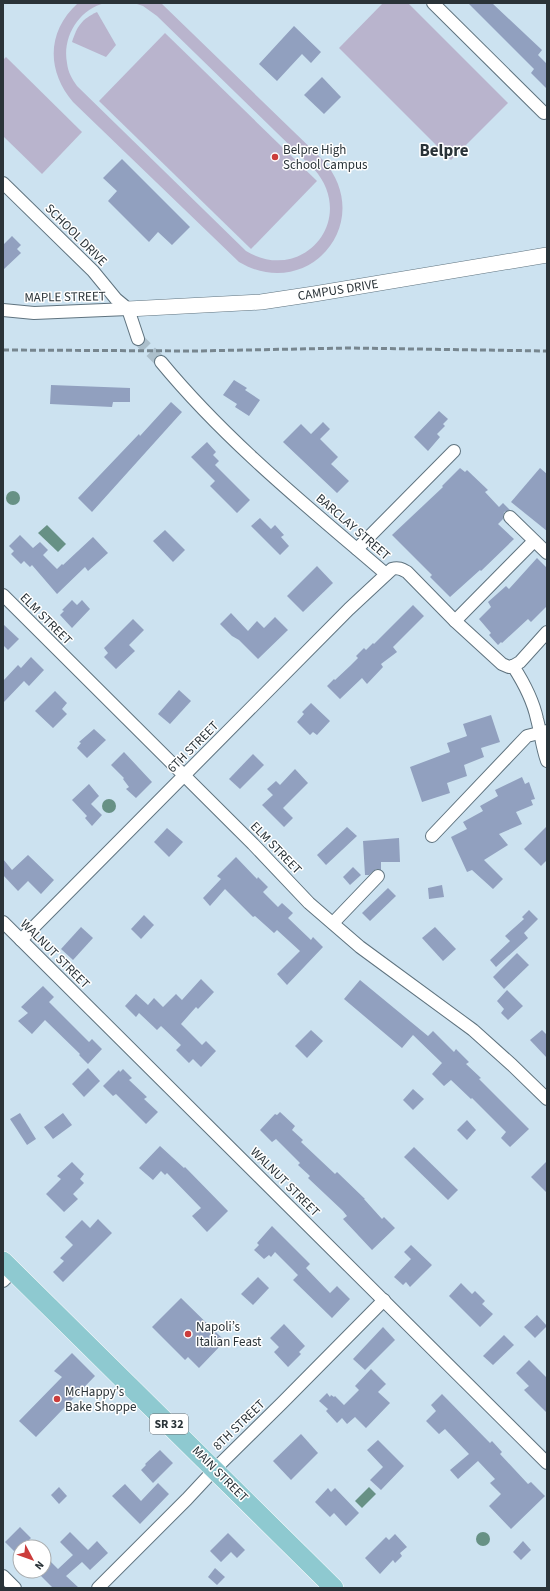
<svg xmlns="http://www.w3.org/2000/svg" width="550" height="1591" viewBox="0 0 550 1591" font-family="'Source Sans 3',sans-serif">
	<rect width="100%" height="100%" fill="#cce2f0"/>
	<g fill="#b9b4cd">
		<path d="M 78,3 L 105,3 C 79,9 62,37 67,63 C 68,72 72,79 77,86 L 246,251 C 303,285 358,219 314,169 L 157,16 L 143,6 L 134,3 L 161,3 L 323,160 C 377,221 309,303 239,262 L 73,102 C 46,70 47,31 78,3 Z"/>
		<path d="M 383,3 L 408,3 L 508,103 L 451,160 L 339,48 Z"/>
		<path d="M 97,12 L 116,45 L 106,57 L 72,42 C 77,26 82,19 97,12 Z"/>
		<path d="M 165,33 L 317,181 L 251,249 L 99,101 Z"/>
		<path d="M 6,57 L 82,132 L 42,174 L 3,136 L 3,60 Z"/>
	</g>
	<g fill="#679185">
		<circle cx="13" cy="498" r="7"/>
		<path d="M 47,525 L 66,544 L 58,552 L 38,533 Z"/>
		<circle cx="109" cy="806" r="7"/>
		<path d="M 369,1487 L 376,1494 L 362,1508 L 355,1501 Z"/>
		<circle cx="483" cy="1539" r="7"/>
	</g>
	<g fill="#91a0bf">
		<path d="M 468,3 L 492,3 L 542,50 L 538,55 L 547,64 L 547,89 L 531,73 L 534,69 Z"/>
		<path d="M 294,26 L 321,52 L 311,63 L 302,54 L 277,81 L 259,64 Z"/>
		<path d="M 322,77 L 341,97 L 324,114 L 304,95 Z"/>
		<path d="M 122,159 L 190,227 L 172,245 L 158,232 L 149,242 L 108,201 L 117,191 L 103,178 Z"/>
		<path d="M 12,236 L 21,245 L 17,249 L 21,253 L 3,270 L 3,245 Z"/>
		<path d="M 234,380 L 247,388 L 245,390 L 260,400 L 249,416 L 235,407 L 237,404 L 223,395 Z"/>
		<path d="M 51,385 L 130,388 L 130,402 L 113,402 L 112,407 L 50,404 Z"/>
		<path d="M 171,402 L 182,412 L 92,512 L 78,498 L 139,434 L 140,436 Z"/>
		<path d="M 439,411 L 448,419 L 443,424 L 445,426 L 437,434 L 440,437 L 428,451 L 414,437 Z"/>
		<path d="M 323,422 L 330,429 L 320,439 L 338,457 L 331,464 L 349,481 L 337,493 L 283,442 L 301,424 L 311,434 Z"/>
		<path d="M 207,442 L 216,452 L 213,455 L 219,461 L 215,465 L 250,500 L 237,513 L 210,486 L 215,481 L 191,457 Z"/>
		<path d="M 460,468 L 465,472 L 467,470 L 488,490 L 485,492 L 499,507 L 503,503 L 510,510 L 504,512 L 503,519 L 498,524 L 514,539 L 481,571 L 480,570 L 450,597 L 430,577 L 432,575 L 392,535 L 443,487 L 442,486 Z"/>
		<path d="M 540,468 L 547,474 L 547,531 L 511,502 Z"/>
		<path d="M 260,518 L 271,529 L 275,525 L 284,535 L 281,537 L 289,546 L 280,555 L 251,526 Z"/>
		<path d="M 165,530 L 185,550 L 173,562 L 153,541 Z"/>
		<path d="M 20,535 L 33,548 L 40,542 L 48,550 L 43,555 L 57,569 L 62,564 L 63,565 L 93,537 L 108,553 L 88,571 L 85,567 L 57,594 L 32,565 L 30,567 L 24,561 L 21,564 L 11,554 L 14,551 L 9,546 Z"/>
		<path d="M 537,558 L 547,568 L 547,606 L 531,622 L 528,619 L 502,643 L 501,642 L 498,645 L 489,635 L 491,633 L 479,619 L 491,607 L 488,602 L 506,586 L 509,589 Z"/>
		<path d="M 317,566 L 333,583 L 303,612 L 287,596 Z"/>
		<path d="M 72,600 L 77,605 L 82,600 L 90,609 L 72,628 L 60,615 L 64,611 L 62,610 Z"/>
		<path d="M 413,605 L 424,616 L 393,647 L 397,652 L 381,664 L 383,667 L 367,684 L 362,678 L 340,699 L 327,686 L 334,679 L 335,680 L 350,666 L 358,658 L 356,656 L 364,648 L 366,650 L 373,643 L 374,644 Z"/>
		<path d="M 231,613 L 248,631 L 257,621 L 264,628 L 275,617 L 288,630 L 258,659 L 239,640 L 232,636 L 220,624 Z"/>
		<path d="M 133,619 L 144,630 L 129,645 L 135,651 L 116,669 L 104,657 L 108,653 L 104,648 Z"/>
		<path d="M 3,624 L 19,639 L 8,650 L 3,645 Z"/>
		<path d="M 31,657 L 44,670 L 29,686 L 24,681 L 3,703 L 3,681 L 18,665 L 21,668 Z"/>
		<path d="M 179,690 L 191,701 L 170,724 L 158,714 Z"/>
		<path d="M 55,691 L 67,703 L 62,709 L 67,714 L 53,728 L 35,711 Z"/>
		<path d="M 311,703 L 330,721 L 317,735 L 313,732 L 310,735 L 297,722 L 304,714 L 302,712 Z"/>
		<path d="M 491,715 L 500,742 L 481,748 L 484,757 L 464,765 L 467,776 L 447,783 L 450,793 L 422,802 L 410,767 L 450,752 L 447,743 L 467,736 L 463,724 Z"/>
		<path d="M 94,729 L 106,740 L 87,758 L 77,748 L 81,743 L 79,742 Z"/>
		<path d="M 124,752 L 152,782 L 136,798 L 126,789 L 129,787 L 123,779 L 124,778 L 111,765 Z"/>
		<path d="M 253,754 L 264,765 L 240,789 L 229,779 Z"/>
		<path d="M 295,769 L 308,783 L 283,808 L 293,818 L 284,827 L 262,805 L 273,795 L 267,789 L 276,781 L 280,785 Z"/>
		<path d="M 522,777 L 525,784 L 529,782 L 535,799 L 531,800 L 533,805 L 516,812 L 522,824 L 499,834 L 508,845 L 484,860 L 503,879 L 493,889 L 472,870 L 467,872 L 451,837 L 467,829 L 463,822 L 483,811 L 480,806 L 498,796 L 495,790 Z"/>
		<path d="M 89,784 L 99,796 L 91,804 L 102,815 L 92,826 L 85,818 L 87,816 L 72,800 Z"/>
		<path d="M 547,826 L 547,860 L 541,866 L 524,849 Z"/>
		<path d="M 347,827 L 357,836 L 326,865 L 317,855 Z"/>
		<path d="M 167,828 L 183,842 L 169,857 L 154,842 Z"/>
		<path d="M 399,838 L 400,862 L 381,862 L 381,870 L 376,869 L 369,875 L 365,875 L 363,841 Z"/>
		<path d="M 28,855 L 54,880 L 41,894 L 28,881 L 18,891 L 3,875 L 3,859 L 12,870 Z"/>
		<path d="M 236,857 L 257,879 L 258,877 L 268,887 L 263,892 L 278,907 L 282,903 L 293,913 L 288,918 L 311,940 L 313,937 L 323,947 L 287,985 L 277,974 L 300,951 L 277,930 L 274,933 L 255,916 L 253,917 L 225,889 L 210,906 L 203,898 L 221,879 L 217,876 Z"/>
		<path d="M 353,867 L 361,875 L 350,885 L 343,877 Z"/>
		<path d="M 442,885 L 444,897 L 429,899 L 428,888 Z"/>
		<path d="M 388,888 L 396,896 L 370,921 L 362,913 Z"/>
		<path d="M 529,910 L 538,919 L 524,933 L 528,938 L 496,967 L 490,960 L 510,941 L 505,936 L 524,919 L 522,917 Z"/>
		<path d="M 144,915 L 154,925 L 141,939 L 131,929 Z"/>
		<path d="M 81,927 L 93,938 L 73,960 L 61,949 Z"/>
		<path d="M 435,927 L 456,949 L 443,961 L 422,938 Z"/>
		<path d="M 517,953 L 529,965 L 504,989 L 493,977 Z"/>
		<path d="M 201,979 L 214,992 L 198,1009 L 196,1007 L 181,1024 L 202,1045 L 206,1041 L 216,1051 L 201,1067 L 193,1059 L 189,1063 L 176,1050 L 181,1045 L 161,1026 L 157,1030 L 139,1013 L 136,1017 L 125,1006 L 136,994 L 148,1005 L 154,998 L 163,1007 L 176,994 L 182,1000 Z"/>
		<path d="M 360,980 L 428,1036 L 433,1031 L 454,1052 L 456,1049 L 469,1062 L 466,1064 L 481,1078 L 479,1079 L 529,1129 L 510,1147 L 501,1138 L 506,1132 L 472,1098 L 471,1099 L 451,1080 L 444,1086 L 432,1074 L 442,1063 L 413,1035 L 402,1048 L 344,999 Z"/>
		<path d="M 43,986 L 54,997 L 49,1002 L 89,1042 L 92,1039 L 102,1049 L 88,1064 L 79,1055 L 80,1054 L 45,1020 L 32,1034 L 18,1021 L 28,1013 L 21,1007 Z"/>
		<path d="M 507,990 L 523,1006 L 508,1020 L 501,1013 L 504,1009 L 497,1001 Z"/>
		<path d="M 311,1030 L 323,1041 L 307,1058 L 295,1046 Z"/>
		<path d="M 542,1030 L 547,1035 L 547,1058 L 530,1040 Z"/>
		<path d="M 88,1068 L 100,1081 L 84,1097 L 72,1084 Z"/>
		<path d="M 123,1069 L 132,1078 L 129,1080 L 147,1097 L 144,1099 L 158,1112 L 146,1124 L 116,1094 L 113,1096 L 103,1086 L 119,1070 L 120,1072 Z"/>
		<path d="M 413,1089 L 424,1099 L 413,1110 L 403,1100 Z"/>
		<path d="M 280,1112 L 295,1126 L 292,1130 L 303,1140 L 301,1142 L 335,1174 L 337,1172 L 365,1199 L 364,1199 L 382,1219 L 384,1217 L 395,1228 L 372,1250 L 343,1219 L 347,1216 L 343,1211 L 308,1178 L 310,1176 L 298,1165 L 300,1163 L 276,1139 L 272,1142 L 260,1130 L 275,1114 L 277,1115 Z"/>
		<path d="M 20,1113 L 36,1139 L 27,1145 L 10,1119 Z"/>
		<path d="M 63,1113 L 72,1125 L 53,1139 L 44,1127 Z"/>
		<path d="M 467,1120 L 476,1130 L 467,1140 L 457,1130 Z"/>
		<path d="M 160,1146 L 184,1168 L 185,1167 L 228,1211 L 207,1232 L 192,1216 L 201,1208 L 167,1173 L 165,1175 L 161,1171 L 153,1180 L 139,1168 Z"/>
		<path d="M 414,1147 L 458,1190 L 448,1200 L 404,1157 Z"/>
		<path d="M 547,1161 L 547,1193 L 531,1177 Z"/>
		<path d="M 72,1162 L 84,1174 L 80,1179 L 84,1183 L 73,1194 L 78,1199 L 64,1212 L 46,1194 L 61,1179 L 57,1176 Z"/>
		<path d="M 98,1219 L 112,1233 L 63,1282 L 53,1272 L 64,1261 L 60,1258 L 73,1245 L 65,1237 L 82,1220 L 90,1228 Z"/>
		<path d="M 272,1226 L 310,1264 L 306,1268 L 330,1293 L 337,1286 L 350,1299 L 332,1318 L 293,1280 L 298,1275 L 275,1252 L 271,1257 L 269,1255 L 264,1259 L 254,1250 L 259,1245 L 257,1243 Z"/>
		<path d="M 411,1245 L 432,1265 L 410,1287 L 406,1282 L 403,1285 L 394,1277 L 411,1259 L 404,1252 Z"/>
		<path d="M 258,1277 L 269,1288 L 253,1305 L 241,1294 Z"/>
		<path d="M 461,1283 L 472,1294 L 475,1291 L 485,1301 L 482,1304 L 493,1314 L 480,1327 L 449,1296 Z"/>
		<path d="M 181,1298 L 225,1341 L 199,1368 L 188,1357 L 185,1360 L 152,1327 Z"/>
		<path d="M 537,1315 L 547,1326 L 535,1338 L 524,1327 Z"/>
		<path d="M 284,1324 L 305,1346 L 299,1352 L 301,1354 L 288,1367 L 274,1352 L 279,1347 L 270,1338 Z"/>
		<path d="M 383,1327 L 395,1340 L 365,1370 L 353,1359 Z"/>
		<path d="M 504,1335 L 514,1345 L 493,1365 L 483,1356 Z"/>
		<path d="M 72,1353 L 95,1376 L 36,1437 L 19,1421 L 62,1377 L 54,1371 Z"/>
		<path d="M 529,1360 L 547,1378 L 547,1413 L 524,1390 L 529,1386 L 516,1373 Z"/>
		<path d="M 371,1369 L 386,1384 L 378,1392 L 390,1403 L 366,1428 L 355,1417 L 347,1424 L 342,1418 L 337,1423 L 326,1411 L 328,1409 L 319,1401 L 327,1393 L 330,1397 L 331,1395 L 334,1397 L 335,1396 L 344,1405 L 359,1390 L 355,1386 Z"/>
		<path d="M 442,1394 L 490,1443 L 492,1441 L 502,1452 L 500,1454 L 528,1484 L 531,1482 L 545,1496 L 511,1529 L 489,1506 L 501,1494 L 490,1483 L 495,1479 L 478,1461 L 458,1479 L 450,1470 L 469,1454 L 445,1429 L 439,1434 L 426,1421 L 436,1411 L 431,1405 Z"/>
		<path d="M 301,1434 L 318,1453 L 291,1480 L 273,1461 Z"/>
		<path d="M 378,1440 L 404,1466 L 381,1490 L 370,1480 L 383,1467 L 367,1450 Z"/>
		<path d="M 160,1450 L 173,1463 L 153,1483 L 141,1470 L 146,1465 L 145,1464 Z"/>
		<path d="M 158,1483 L 169,1494 L 140,1524 L 112,1496 L 125,1484 L 141,1501 Z"/>
		<path d="M 59,1487 L 67,1496 L 59,1504 L 51,1495 Z"/>
		<path d="M 328,1488 L 331,1492 L 335,1488 L 359,1513 L 346,1526 L 334,1513 L 330,1517 L 315,1502 Z"/>
		<path d="M 20,1527 L 31,1538 L 22,1547 L 20,1547 L 20,1557 L 5,1542 Z"/>
		<path d="M 70,1532 L 88,1550 L 97,1541 L 108,1553 L 90,1570 L 82,1562 L 66,1576 L 79,1588 L 53,1588 L 36,1571 L 44,1571 L 44,1555 L 58,1569 L 73,1555 L 60,1542 Z"/>
		<path d="M 228,1533 L 245,1550 L 237,1558 L 231,1552 L 221,1562 L 210,1551 Z"/>
		<path d="M 395,1534 L 407,1547 L 400,1553 L 402,1556 L 395,1563 L 393,1560 L 380,1574 L 365,1558 L 386,1537 L 389,1540 Z"/>
		<path d="M 523,1541 L 531,1550 L 521,1560 L 513,1552 Z"/>
		<path d="M 215,1568 L 225,1577 L 217,1585 L 208,1577 Z"/>
	</g>
	<g fill="none" stroke-linecap="round" stroke-linejoin="round">
		<path stroke="#acbfcb" stroke-width="12" stroke-dasharray="12 6" stroke-linecap="butt" d="M 138,339 L 161,362"/>
		<defs>
			<g id="minor">
				<path d="M 433,3 L 544,113"/>
				<path d="M 3,183 L 93,271 L 116,299 L 128,309 L 138,339"/>
				<path d="M 3,310 L 34,313 L 128,309"/>
				<path d="M 161,362 C 227,442 308,507 386,574"/>
				<path d="M 510,517 L 547,553"/>
				<path d="M 357,549 L 454,451"/>
				<path d="M 3,595 L 253,844 L 309,903 L 360,947 L 473,1030 L 512,1065 L 547,1099"/>
				<path d="M 455,621 L 534,541"/>
				<path d="M 513,666 C 524,683 533,700 537,719 C 541,734 542,747 547,761"/>
				<path d="M 513,666 L 520,662 L 547,632"/>
				<path d="M 432,836 L 527,736 L 547,731"/>
				<path d="M 3,922 L 547,1463"/>
				<path d="M 333,923 L 378,876"/>
				<path d="M 21,940 L 349,609 L 392,569 C 398,567 402,569 407,572 L 455,621 L 502,664 L 509,667 L 513,666"/>
				<path d="M 3,1281 L 13,1271"/>
				<path d="M 3,1576 L 15,1588"/>
				<path d="M 98,1588 L 187,1499 L 215,1469 L 282,1403 L 384,1300"/>
			</g>
			<path id="tertiary" d="M 128,309 L 261,302 L 314,294 L 547,255"/>
			<path id="primary" d="M 3,1261 L 334,1588"/>
		</defs>
		<use href="#minor" stroke="#5f737f" stroke-width="14"/>
		<use href="#tertiary" stroke="#5f737f" stroke-width="16"/>
		<use href="#primary" stroke="#fff" stroke-width="20"/>
		<use href="#minor" stroke="#fff" stroke-width="12"/>
		<use href="#tertiary" stroke="#fff" stroke-width="15"/>
		<use href="#primary" stroke="#8ec9d0" stroke-width="19"/>
		<path stroke="#77868f" stroke-width="3" stroke-dasharray="6 3" stroke-linecap="butt" d="M 3,350 L 195,351 L 349,348 L 547,351"/>
	</g>
	<g fill="#cb3c3b" stroke="#fff" stroke-width="1.5">
		<circle cx="275" cy="157" r="4"/>
		<circle cx="188" cy="1334" r="4"/>
		<circle cx="57" cy="1399" r="4"/>
	</g>
	<g text-anchor="middle" dominant-baseline="central" stroke-width="3" stroke-linejoin="round" paint-order="stroke">
		<rect fill="#fff" stroke="#6a7074" stroke-width="1" x="150" y="1414" width="38" height="20" rx="3"/>
		<g font-size="12" font-weight="bold" fill="#2a3338">
			<text x="169" y="1424">SR 32</text>
		</g>
		<g font-size="13" fill="#2a3338" stroke="#fff" text-anchor="start">
			<text x="283" y="150">Belpre High<tspan x="283" dy="15">School Campus</tspan></text>
			<text x="196" y="1327">Napoli’s<tspan x="196" dy="15">Italian Feast</tspan></text>
			<text x="65" y="1392">McHappy’s<tspan x="65" dy="15">Bake Shoppe</tspan></text>
		</g>
		<g font-size="13" fill="#2a3338" stroke="#fff">
			<text transform="translate(76 235) rotate(45)">SCHOOL DRIVE</text>
			<text transform="translate(338 290) rotate(-9)">CAMPUS DRIVE</text>
			<text transform="translate(65 297) rotate(-1)">MAPLE STREET</text>
			<text transform="translate(353 527) rotate(41)">BARCLAY STREET</text>
			<text transform="translate(46 619) rotate(45)">ELM STREET</text>
			<text transform="translate(193 747) rotate(-45)">6TH STREET</text>
			<text transform="translate(276 848) rotate(46)">ELM STREET</text>
			<text transform="translate(55 954) rotate(45)">WALNUT STREET</text>
			<text transform="translate(285 1182) rotate(45)">WALNUT STREET</text>
			<text transform="translate(239 1425) rotate(-44)">8TH STREET</text>
			<text transform="translate(220 1474) rotate(45)">MAIN STREET</text>
		</g>
		<g font-size="17" font-weight="bold" fill="#2a3338" stroke="#fff">
			<text x="444" y="151">Belpre</text>
		</g>
	</g>
	<rect width="550" height="1591" fill="none" stroke="#2a3338" stroke-width="8"/>
	<g transform="translate(32 1559) rotate(131)"><circle r="19" fill="#ffffff" stroke="#aaadaf"/>
	<path d="M0-3L7 15L0 10L-7 15Z" fill="#cb3c3b"/>
	<text y="-6" font-size="11" font-weight="bold" text-anchor="middle" fill="#2a3338">N</text>
	</g>
</svg>
